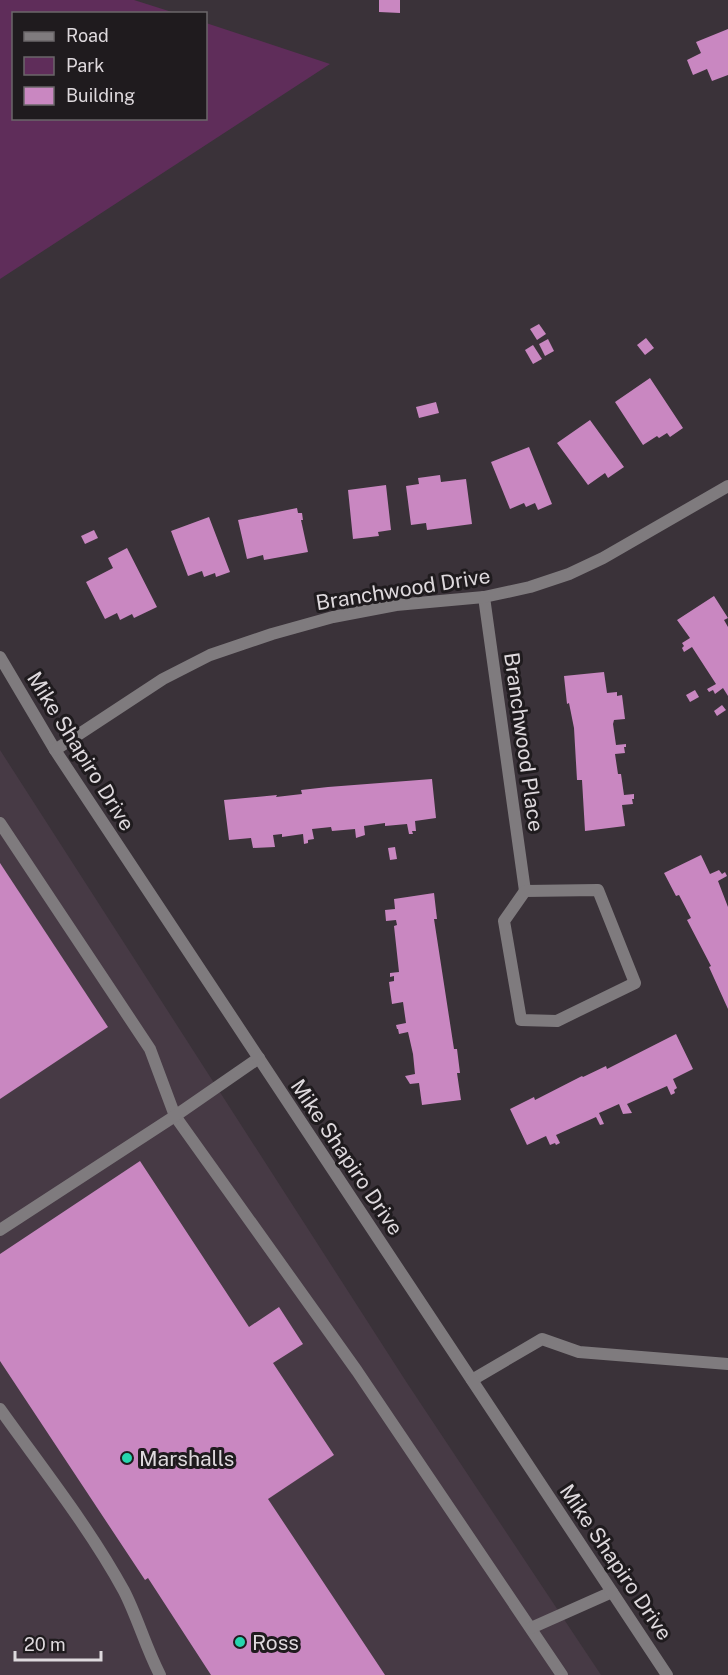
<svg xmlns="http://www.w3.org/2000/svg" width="728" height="1675" viewBox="0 0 728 1675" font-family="'Public Sans',sans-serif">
	<rect width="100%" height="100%" fill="#3a3239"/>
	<path fill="#473a45" d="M 0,750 L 407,1383 L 601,1675 L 0,1675 Z"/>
	<path fill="#5f2d5a" d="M 0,0 L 134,0 L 175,13 L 14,14 L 14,118 L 206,118 L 206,23 L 330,64 L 0,279 Z"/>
	<g fill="#c987c1">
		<path d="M 379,0 L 400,0 L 400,13 L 379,12 Z"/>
		<path d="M 728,29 L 728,75 L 712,81 L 707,69 L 693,75 L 687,60 L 701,53 L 696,42 Z"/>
		<path d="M 539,324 L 546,334 L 537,340 L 530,329 Z"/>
		<path d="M 646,338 L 654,348 L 645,355 L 637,345 Z"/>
		<path d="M 548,339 L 554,351 L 545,356 L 539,344 Z"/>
		<path d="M 533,345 L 542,359 L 533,364 L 525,350 Z"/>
		<path d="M 650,378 L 683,428 L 670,437 L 667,433 L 659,438 L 657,436 L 643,445 L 615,402 Z"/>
		<path d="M 436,402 L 439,413 L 419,418 L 416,407 Z"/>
		<path d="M 590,420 L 624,467 L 608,478 L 605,473 L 588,485 L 557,443 Z"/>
		<path d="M 529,447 L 552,504 L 538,510 L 535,503 L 526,507 L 524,503 L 510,509 L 491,462 Z"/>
		<path d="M 440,475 L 441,482 L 466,479 L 472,524 L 427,530 L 426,523 L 411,525 L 406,486 L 419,484 L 418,478 Z"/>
		<path d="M 386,485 L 391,530 L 378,532 L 379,536 L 353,539 L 348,490 Z"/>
		<path d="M 297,508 L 298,513 L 302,513 L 303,520 L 301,520 L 308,552 L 264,560 L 263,555 L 247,559 L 238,520 Z"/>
		<path d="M 209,517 L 230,572 L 216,577 L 215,573 L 204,577 L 202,571 L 188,576 L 171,531 Z"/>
		<path d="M 94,530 L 98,538 L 85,544 L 81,536 Z"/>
		<path d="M 127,548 L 157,607 L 134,618 L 132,614 L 120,620 L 117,613 L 105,619 L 86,582 L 113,568 L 108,558 Z"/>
		<path d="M 714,596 L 728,618 L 724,620 L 728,627 L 728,696 L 723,688 L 715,694 L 713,690 L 709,692 L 707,689 L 716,684 L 692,647 L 684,652 L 682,648 L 684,646 L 682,643 L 690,638 L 677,620 Z"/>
		<path d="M 604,672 L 607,693 L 617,692 L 617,696 L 622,695 L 625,719 L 614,720 L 613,724 L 616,745 L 626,744 L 626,747 L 624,747 L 625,753 L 615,754 L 618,774 L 621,774 L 624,795 L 634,794 L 634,799 L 632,799 L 633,804 L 622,805 L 625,826 L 585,831 L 582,780 L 577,780 L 574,728 L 569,703 L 567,704 L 564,676 Z"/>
		<path d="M 695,690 L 699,697 L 690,702 L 686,695 Z"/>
		<path d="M 722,705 L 726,710 L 717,716 L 714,711 Z"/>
		<path d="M 432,779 L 436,818 L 415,821 L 416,831 L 412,831 L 413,834 L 409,834 L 407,824 L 385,826 L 385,823 L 364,826 L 365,835 L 356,838 L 355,829 L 332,831 L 331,827 L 312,829 L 314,839 L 308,840 L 308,843 L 304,844 L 303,834 L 282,837 L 282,834 L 273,835 L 275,847 L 253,848 L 251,838 L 229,840 L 224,800 L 277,795 L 276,797 L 302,794 L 301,790 L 328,787 Z"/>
		<path d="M 395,847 L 397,859 L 390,860 L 388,848 Z"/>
		<path d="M 701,855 L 710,874 L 719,870 L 722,874 L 725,872 L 727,876 L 718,881 L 728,907 L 728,1009 L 709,967 L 711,966 L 687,920 L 691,918 L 679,895 L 676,896 L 664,873 Z"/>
		<path d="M 0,863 L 108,1027 L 0,1099 Z"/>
		<path d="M 434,893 L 437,919 L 434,919 L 454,1049 L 457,1049 L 460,1073 L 457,1073 L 461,1100 L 422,1105 L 419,1083 L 410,1084 L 405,1076 L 415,1074 L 413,1054 L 408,1032 L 399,1034 L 398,1029 L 397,1029 L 396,1025 L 406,1023 L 403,1002 L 392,1004 L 389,982 L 394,981 L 394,976 L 390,977 L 390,973 L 399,972 L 394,926 L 397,925 L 396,920 L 386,921 L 385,910 L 395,909 L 394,899 Z"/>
		<path d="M 676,1034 L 693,1069 L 673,1079 L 677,1088 L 674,1090 L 675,1093 L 671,1095 L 667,1086 L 627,1104 L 632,1113 L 623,1114 L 619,1104 L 599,1113 L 604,1124 L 600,1125 L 596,1117 L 556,1135 L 560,1143 L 556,1145 L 555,1143 L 550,1145 L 546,1136 L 527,1145 L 510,1109 L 534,1097 L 535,1100 L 582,1076 L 583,1077 L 606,1066 L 607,1069 Z"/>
		<path d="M 140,1161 L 249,1327 L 279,1307 L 303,1344 L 273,1363 L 334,1455 L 268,1499 L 385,1675 L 211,1675 L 148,1578 L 145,1580 L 0,1361 L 0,1254 Z"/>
	</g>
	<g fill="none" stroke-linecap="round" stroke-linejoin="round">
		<g stroke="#7f7b7e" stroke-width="12">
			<path d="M 0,823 L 150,1049 L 175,1116 L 357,1371 L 562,1675"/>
			<path d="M 0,1230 L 175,1116 L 259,1058"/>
			<path d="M 472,1380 L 542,1339 L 579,1352 L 728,1364"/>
			<path d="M 0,1409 C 42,1468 89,1527 124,1591 C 137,1616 146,1648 160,1675"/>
			<path d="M 531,1628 L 612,1592"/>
		</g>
		<g stroke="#7f7b7e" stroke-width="12">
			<path d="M 484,597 L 525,891"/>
			<path d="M 0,657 L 55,750 L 667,1675"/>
			<path d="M 55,750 L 163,679 L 210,655 L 272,634 L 333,617 L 396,605 L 484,597 L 530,587 L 569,574 L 603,558 L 728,486"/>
			<path d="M 598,890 L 635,983 L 557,1021 L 521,1020 L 504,921 L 525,891 Z"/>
		</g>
	</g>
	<g fill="#26d5ae" stroke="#1f1b1e" stroke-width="2">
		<circle cx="127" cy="1458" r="6"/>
		<circle cx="240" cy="1642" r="6"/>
	</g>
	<g text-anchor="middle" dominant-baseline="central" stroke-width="6" stroke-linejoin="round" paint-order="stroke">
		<g font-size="21" fill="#ded9dd" stroke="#1f1b1e">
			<text transform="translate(403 589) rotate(-9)">Branchwood Drive</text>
			<text transform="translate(524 742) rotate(82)">Branchwood Place</text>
			<text transform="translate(81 751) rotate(58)">Mike Shapiro Drive</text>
			<text transform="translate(347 1157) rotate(56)">Mike Shapiro Drive</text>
			<text transform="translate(616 1562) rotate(56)">Mike Shapiro Drive</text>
		</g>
		<g font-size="21" fill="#ded9dd" stroke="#1f1b1e" text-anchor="start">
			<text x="139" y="1458">Marshalls</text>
			<text x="252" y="1642">Ross</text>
		</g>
	</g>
	<rect x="12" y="12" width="195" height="108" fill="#1f1b1e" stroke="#6b676a" stroke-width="1.5"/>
	<rect x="24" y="32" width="30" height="9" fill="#7f7b7e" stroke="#6b676a" stroke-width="1.5"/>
	<text x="66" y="42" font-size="18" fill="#ded9dd">Road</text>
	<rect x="24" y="57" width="30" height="18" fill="#5f2d5a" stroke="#6b676a" stroke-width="1.5"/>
	<text x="66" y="72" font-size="18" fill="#ded9dd">Park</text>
	<rect x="24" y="87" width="30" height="18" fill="#c987c1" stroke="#6b676a" stroke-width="1.5"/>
	<text x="66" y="102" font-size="18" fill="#ded9dd">Building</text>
	<path d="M15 1651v9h86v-9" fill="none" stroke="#ded9dd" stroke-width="3"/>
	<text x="24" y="1651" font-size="18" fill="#ded9dd" stroke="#1f1b1e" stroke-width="4.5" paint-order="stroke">20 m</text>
</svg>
